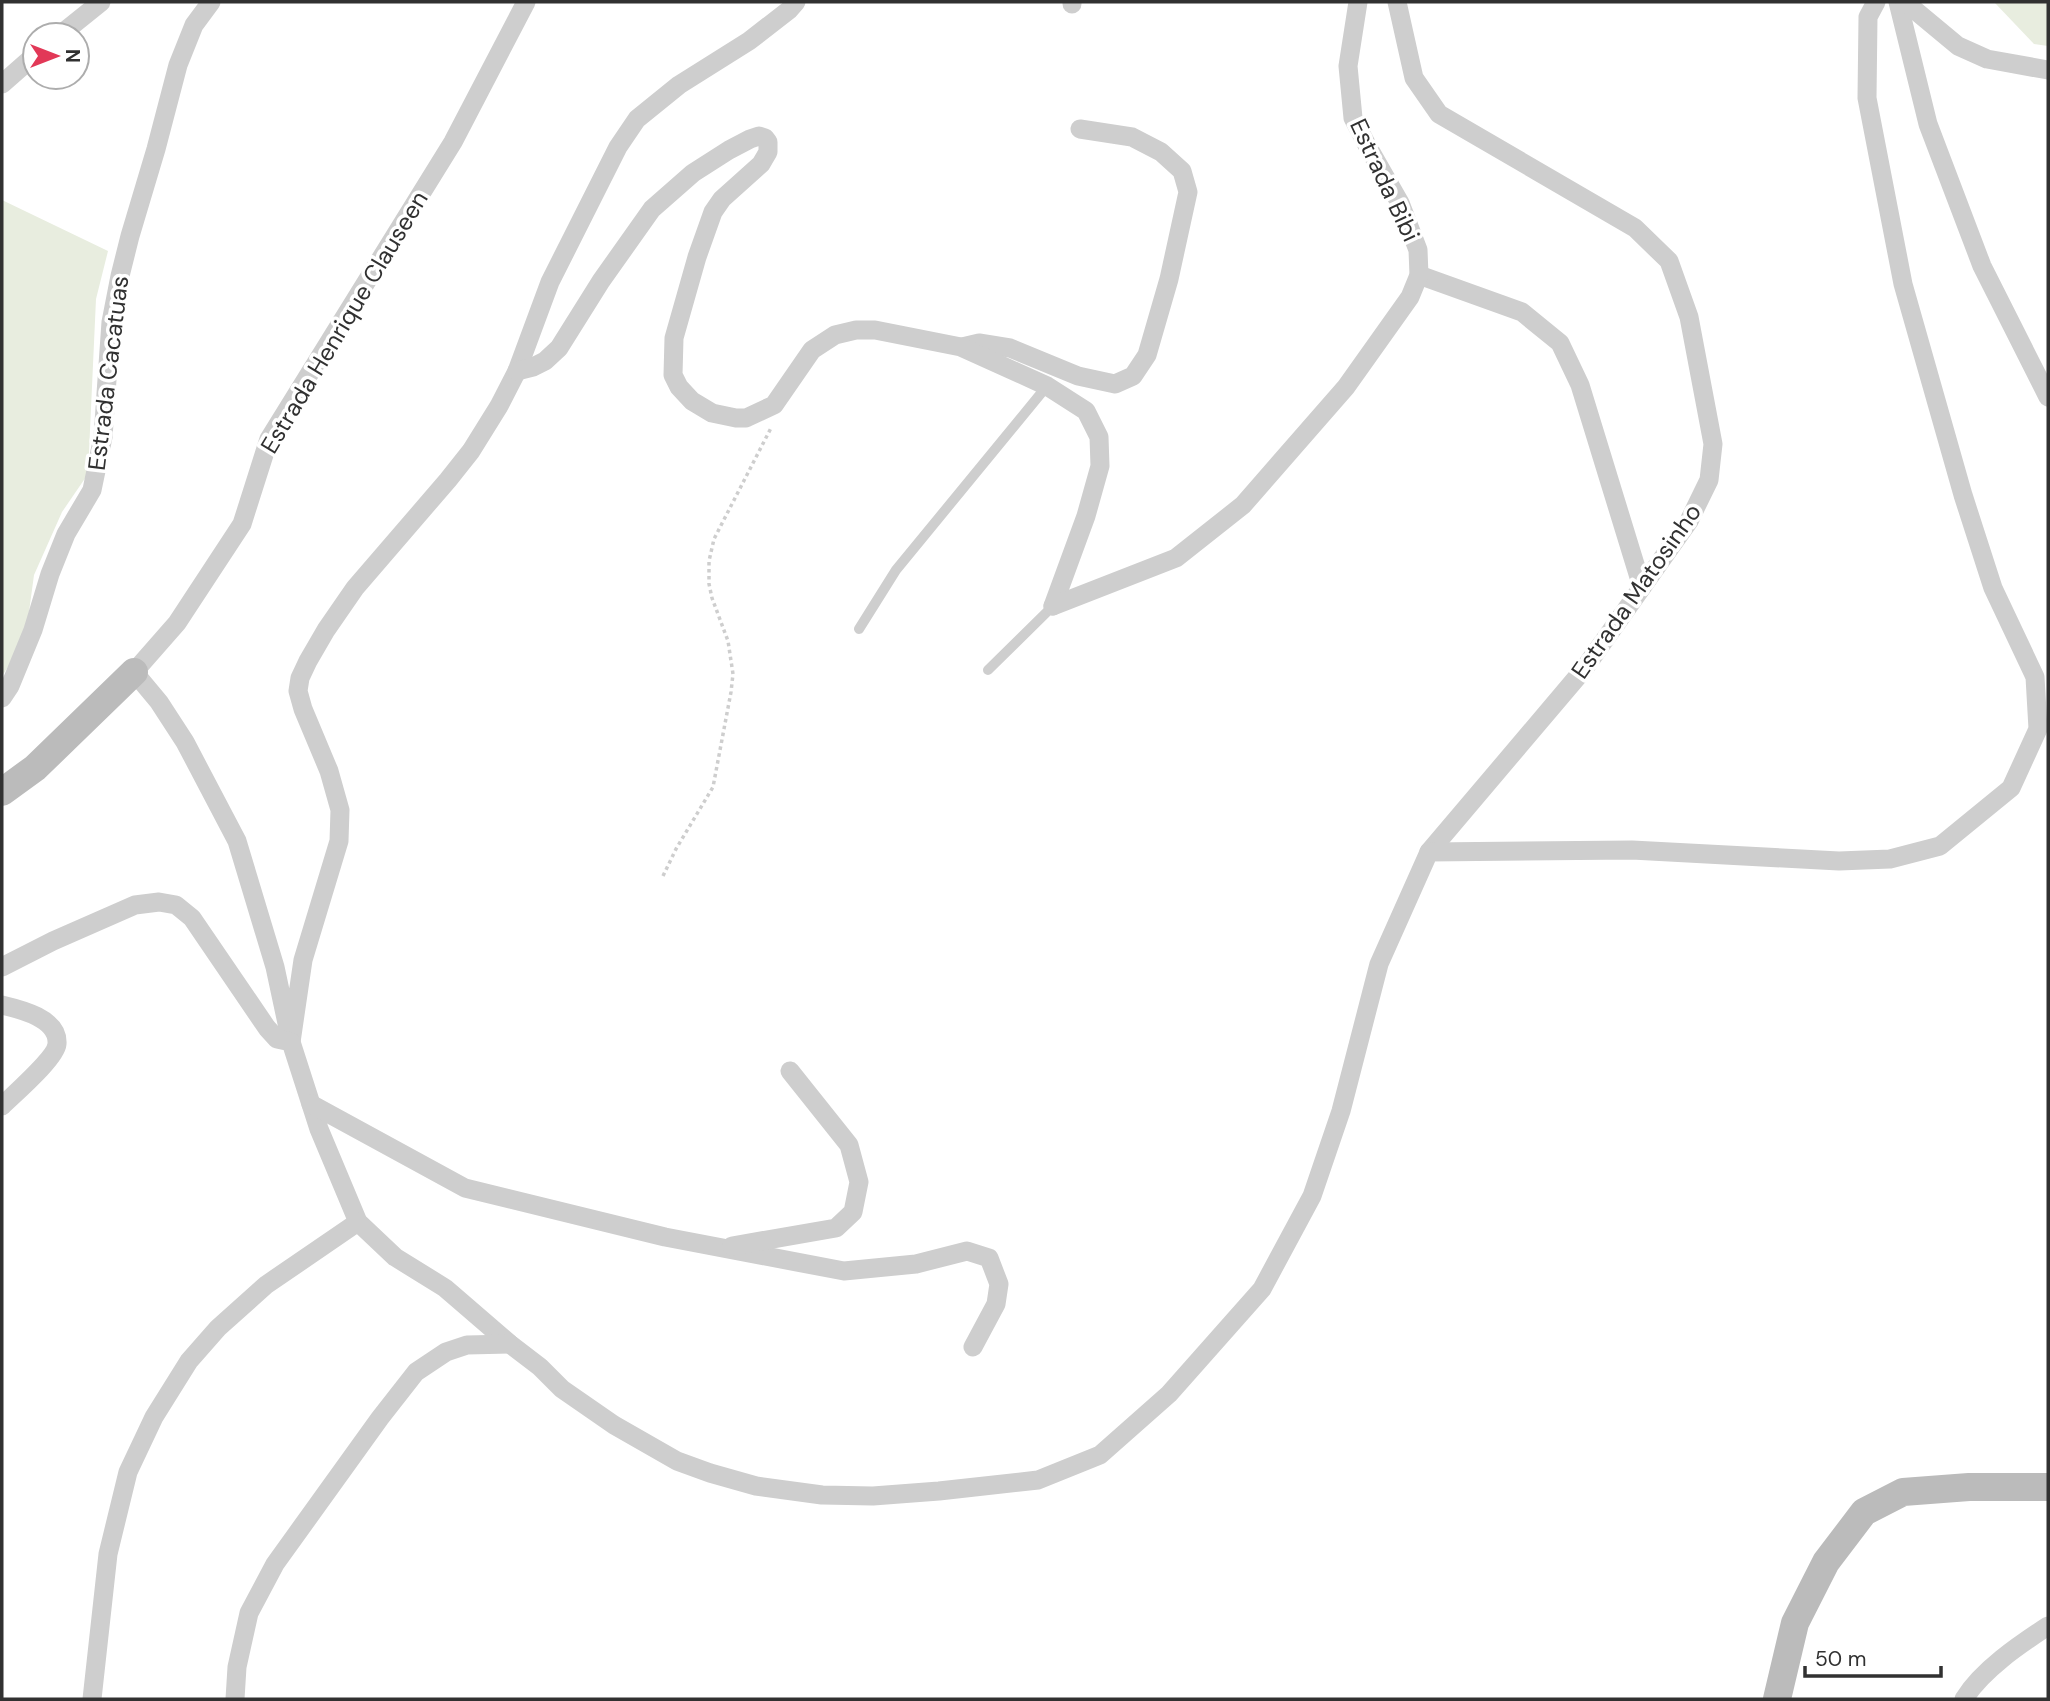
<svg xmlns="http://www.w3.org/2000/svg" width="2050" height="1701" viewBox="0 0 2050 1701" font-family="'DM Sans',sans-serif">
	<rect width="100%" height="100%" fill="#fff"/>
	<g fill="#e8eddf">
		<path d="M 1994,2 L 2048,2 L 2048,46 L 2034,44 Z"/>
		<path d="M 2,200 L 108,251 L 96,299 L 88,474 L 62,512 L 34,575 L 25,641 L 2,676 Z"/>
	</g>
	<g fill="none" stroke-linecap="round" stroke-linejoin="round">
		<path stroke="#cecece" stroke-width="3.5" stroke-dasharray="3.5 3.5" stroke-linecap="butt" d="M 663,876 L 676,849 L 713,787 L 731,692 L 733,674 L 728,641 L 712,598 L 709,584 L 709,561 L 714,539 L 771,428"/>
		<g stroke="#cecece" stroke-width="10">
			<path d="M 859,629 L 896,570 L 1047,386"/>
			<path d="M 988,670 L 1053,606"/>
		</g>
		<g stroke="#cecece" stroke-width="19">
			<path d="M 526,2 L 453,142 L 269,439 L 242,524 L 177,623 L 134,672 L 159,702 L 185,742 L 237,841 L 275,967 L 291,1042 L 303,960 L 339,841 L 340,810 L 329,771 L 303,709 L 298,691 L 300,678 L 308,661 L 326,630 L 355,588 L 448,480 L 471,451 L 499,406 L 517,371 L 550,282 L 618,147 L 637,119 L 679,85 L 749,41 L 789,10 L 796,2"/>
			<path d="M 1397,2 L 1414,78 L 1439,114 L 1635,228 L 1669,261 L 1689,317 L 1713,444 L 1709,480 L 1689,521 L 1584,669 L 1429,852"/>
			<path d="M 1898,2 L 1928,124 L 1982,266 L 2048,397"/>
			<path d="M 1905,2 L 1958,46 L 1987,59 L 2048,70"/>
			<path d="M 1072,4 L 1072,2"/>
			<path d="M 60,35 L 101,2"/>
			<path d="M 2,84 L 35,55"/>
			<path d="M 1419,275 L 1522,312 L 1560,343 L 1580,385 L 1642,587"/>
			<path d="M 962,347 L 979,343 L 1010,348 L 1078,376 L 1115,384 L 1133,376 L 1147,355 L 1169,279 L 1188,192 L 1182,171 L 1161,152 L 1132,137 L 1080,129"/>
			<path d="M 517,371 L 533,367 L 545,361 L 559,348 L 601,281 L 652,209 L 693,173 L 729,150 L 750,139 L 759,136 L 765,138 L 768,142 L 768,152 L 761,164 L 722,199 L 713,212 L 697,257 L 674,338 L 673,375 L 679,387 L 692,401 L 712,413 L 736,418 L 746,418 L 774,405 L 812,350 L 835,335 L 856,330 L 875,330 L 961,347 L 1047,386 L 1086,411 L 1099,437 L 1100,466 L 1086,516 L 1053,606"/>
			<path d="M 1053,606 L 1176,558 L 1243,505 L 1346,387 L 1410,297 L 1419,275 L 1418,250 L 1400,203 L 1368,147 L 1353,118 L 1348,66 L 1358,2"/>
			<path d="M 2,698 L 10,686 L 33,630 L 50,574 L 66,534 L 92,490 L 103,437 L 111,322 L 120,276 L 130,236 L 156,149 L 178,65 L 194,25 L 211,2"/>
			<path d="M 2,967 L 53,941 L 135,905 L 159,902 L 176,905 L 192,918 L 267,1028 L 277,1039 L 291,1042 L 319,1129 L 358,1222 L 395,1257 L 445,1288 L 510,1344 L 540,1367 L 562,1389 L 614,1425 L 677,1461 L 710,1473 L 756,1486 L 822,1495 L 873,1496 L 939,1491 L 1038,1480 L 1100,1455 L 1169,1394 L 1262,1289 L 1312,1196 L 1341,1111 L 1379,964 L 1429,852 L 1632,850 L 1839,861 L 1890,859 L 1940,846 L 2011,788 L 2038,729 L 2035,677 L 1993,588 L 1963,495 L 1903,284 L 1867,98 L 1868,17 L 1876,2"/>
			<path d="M 2,1005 C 19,1009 59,1018 57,1044 C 56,1058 13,1095 2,1106"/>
			<path d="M 311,1104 L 465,1188 L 665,1237 L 844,1271 L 916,1264 L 967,1251 L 989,1258 L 999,1284 L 996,1304 L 973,1347"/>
			<path d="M 732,1246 L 836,1228 L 853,1212 L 859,1182 L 849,1145 L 790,1071"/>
			<path d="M 92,1699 L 108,1554 L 128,1472 L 154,1417 L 189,1361 L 218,1328 L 266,1285 L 358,1222"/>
			<path d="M 235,1699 L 237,1667 L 249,1613 L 275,1564 L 380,1418 L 416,1372 L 446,1352 L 467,1345 L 510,1344"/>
			<path d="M 1964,1699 C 1982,1670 2019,1645 2048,1626"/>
		</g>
		<g stroke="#bbb" stroke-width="28">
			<path d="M 2,792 L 35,768 L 134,672"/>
			<path d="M 1777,1699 L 1795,1623 L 1826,1562 L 1864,1512 L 1903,1492 L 1969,1487 L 2048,1487"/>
		</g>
	</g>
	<g text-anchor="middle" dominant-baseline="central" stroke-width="7" stroke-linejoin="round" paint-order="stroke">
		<g font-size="24" fill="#313131" stroke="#fff">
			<text transform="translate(1385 180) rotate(65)">Estrada Bibi</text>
			<text transform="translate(344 322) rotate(-59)">Estrada Henrique Clauseen</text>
			<text transform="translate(108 373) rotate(-83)">Estrada Cacatuas</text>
			<text transform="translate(1636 591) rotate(-55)">Estrada Matosinho</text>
		</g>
	</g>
	<rect width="2050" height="1701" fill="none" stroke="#313131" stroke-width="7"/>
	<g transform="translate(56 56) rotate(90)"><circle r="33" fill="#ffffff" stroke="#adadad" stroke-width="2"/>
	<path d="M0-5L12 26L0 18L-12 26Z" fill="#e23857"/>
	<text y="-10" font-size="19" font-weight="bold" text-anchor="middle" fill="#313131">N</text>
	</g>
	<path d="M1805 1666v10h136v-10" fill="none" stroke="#313131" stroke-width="3.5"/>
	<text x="1815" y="1666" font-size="21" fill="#313131" stroke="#ffffff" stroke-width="5" paint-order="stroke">50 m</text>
</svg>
